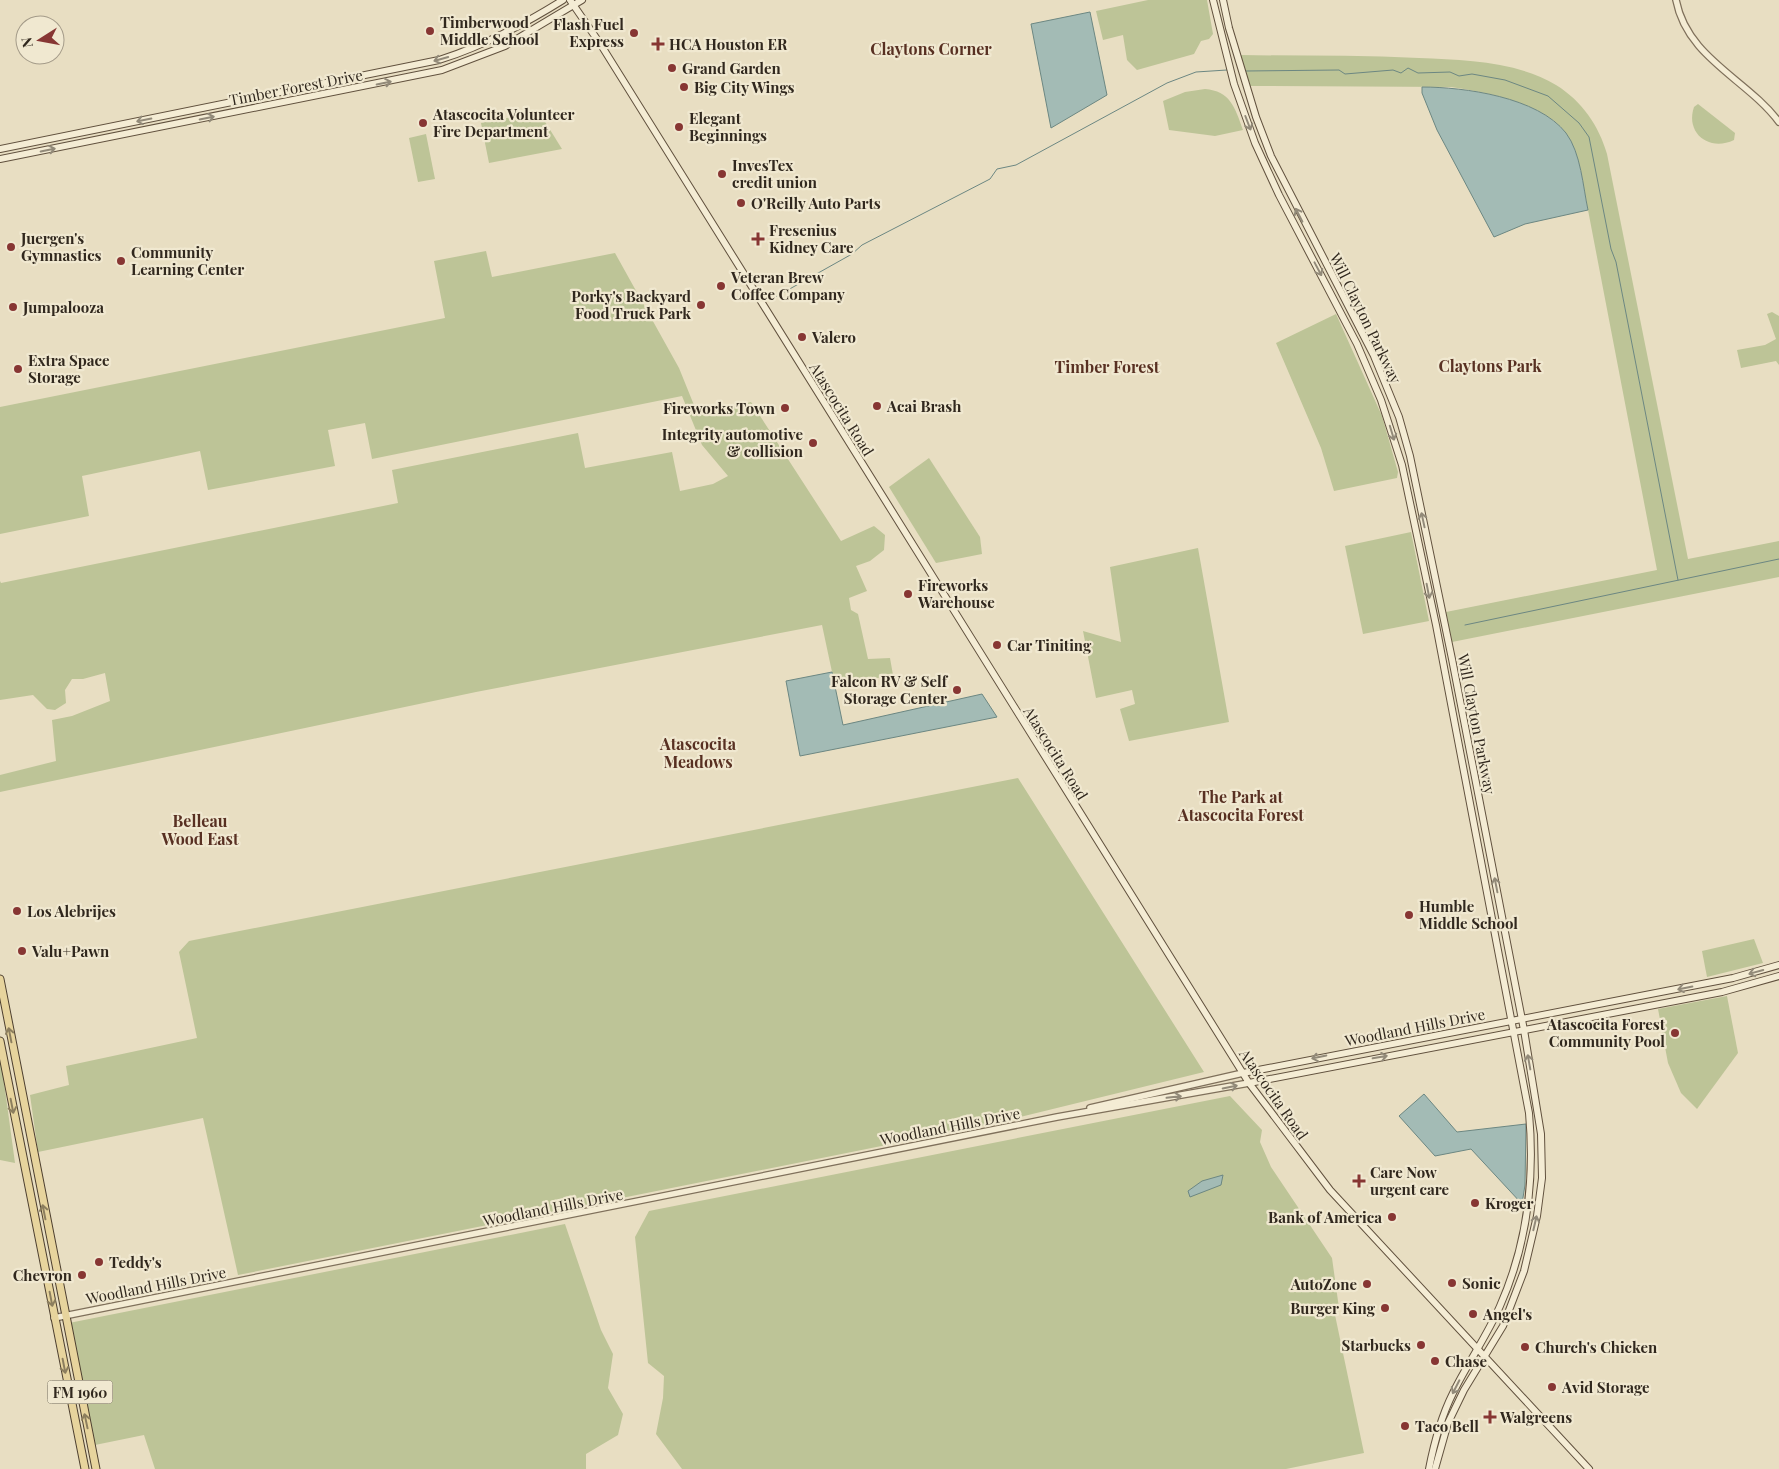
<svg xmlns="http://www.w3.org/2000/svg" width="1779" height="1469" viewBox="0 0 1779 1469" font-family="'Playfair Display',serif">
	<rect width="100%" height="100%" fill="#e8dec2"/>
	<g fill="#bdc497">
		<path d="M 1148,0 L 1207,0 L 1213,34 L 1209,39 L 1201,41 L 1194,54 L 1137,70 L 1127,60 L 1123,35 L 1103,40 L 1096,11 Z"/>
		<path d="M 1240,55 C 1300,56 1360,55 1419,58 C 1465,60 1516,61 1556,85 C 1582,101 1599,126 1607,154 L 1688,559 L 1779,541 L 1779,577 L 1452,642 L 1446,612 L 1657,570 L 1588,210 C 1583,186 1581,154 1566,133 C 1544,103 1486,92 1451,87 L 1250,86 Z"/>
		<path d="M 1205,89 C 1230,91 1235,107 1243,130 L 1215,136 L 1169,130 L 1163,101 L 1185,92 Z"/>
		<path d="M 1698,104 L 1735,133 L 1734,140 C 1709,152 1685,133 1694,107 Z"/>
		<path d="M 539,112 L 562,149 L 489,163 L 481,123 Z"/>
		<path d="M 426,134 L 435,179 L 418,182 L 409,138 Z"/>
		<path d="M 486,251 L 492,277 L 615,253 L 679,368 L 698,415 L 751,402 L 841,541 L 874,526 L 885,535 L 884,550 L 870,561 L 856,566 L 867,591 L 849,598 L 851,610 L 858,614 L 868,659 L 890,658 L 893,675 L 835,686 L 822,625 L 476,692 L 0,792 L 0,775 L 56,761 L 52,720 L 72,716 L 110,701 L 105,673 L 83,679 L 72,679 L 65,690 L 66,703 L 55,710 L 47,709 L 33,695 L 0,700 L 0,581 L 1,583 L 398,503 L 392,470 L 578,433 L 585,468 L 672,452 L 680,491 L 713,484 L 728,476 L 702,445 L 682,396 L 372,459 L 365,423 L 328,430 L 335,466 L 208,490 L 200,451 L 82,476 L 89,516 L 0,534 L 0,407 L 445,318 L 434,261 Z"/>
		<path d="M 1772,312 L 1779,316 L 1779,365 L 1776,361 L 1741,368 L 1737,350 L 1765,345 L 1776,339 L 1767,314 Z"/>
		<path d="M 1336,314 L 1382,416 L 1398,472 L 1397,478 L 1334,491 L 1321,448 L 1276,343 Z"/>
		<path d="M 929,458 L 980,537 L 982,554 L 936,563 L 889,487 Z"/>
		<path d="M 1411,532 L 1429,621 L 1363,634 L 1345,546 Z"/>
		<path d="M 1198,548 L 1229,722 L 1129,741 L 1120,709 L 1135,704 L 1132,690 L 1096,698 L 1083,631 L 1121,642 L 1110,567 Z"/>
		<path d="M 1018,778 L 1204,1072 L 991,1124 L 238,1275 L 203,1118 L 38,1152 L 30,1095 L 69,1085 L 66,1066 L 197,1038 L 179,952 L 189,941 Z"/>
		<path d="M 1754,939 L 1763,963 L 1707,977 L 1702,951 Z"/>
		<path d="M 1727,996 L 1738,1053 L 1697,1109 L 1681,1093 L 1668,1063 L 1658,1009 Z"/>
		<path d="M 0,1053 L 15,1163 L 0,1160 Z"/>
		<path d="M 1230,1096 L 1262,1130 L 1260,1142 L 1271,1167 L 1332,1258 L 1339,1308 L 1335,1315 L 1364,1453 L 1286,1469 L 682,1469 L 656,1434 L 663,1398 L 664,1376 L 648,1363 L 635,1237 L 649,1211 Z"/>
		<path d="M 565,1224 L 601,1330 L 613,1354 L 608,1388 L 623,1414 L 618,1435 L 586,1454 L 586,1469 L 155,1469 L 144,1435 L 90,1446 L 64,1324 Z"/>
	</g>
	<g fill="#a3bbb5" stroke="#6c8782">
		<path d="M 1090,12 L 1107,95 L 1051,128 L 1031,24 Z"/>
		<path d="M 1422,87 C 1464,87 1538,97 1566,133 C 1581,153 1583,187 1588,210 L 1525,224 L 1494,237 L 1437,130 L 1422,93 Z"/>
		<path d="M 832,672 L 843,725 L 982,694 L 997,717 L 800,756 L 786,681 Z"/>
		<path d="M 1424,1094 L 1457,1132 L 1526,1124 L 1525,1185 L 1522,1204 L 1471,1149 L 1435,1156 L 1399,1116 Z"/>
		<path d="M 1223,1175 L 1221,1185 L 1190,1197 L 1188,1191 L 1202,1181 Z"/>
	</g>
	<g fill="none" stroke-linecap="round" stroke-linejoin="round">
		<g stroke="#6c8782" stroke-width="1">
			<path d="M 1246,71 L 1339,70 L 1345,74 L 1393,70 L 1401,73 L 1408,68 L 1418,73 L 1450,72 L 1459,76 L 1472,74 L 1505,80 L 1548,96 L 1579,123 L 1589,137 L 1611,249 L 1616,262 L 1678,580"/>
			<path d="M 770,300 L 852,254 L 862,245 L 990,179 L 997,169 L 1016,165 L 1167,83 L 1196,72 L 1227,70"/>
			<path d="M 1465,625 L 1779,559"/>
		</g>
		<defs>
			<g id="tertiary">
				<path d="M 1676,0 C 1687,58 1747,79 1779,122"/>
				<path d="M 1090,1108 L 1243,1073"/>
				<path d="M 54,1318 L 1057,1117 L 1249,1083"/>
			</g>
			<g id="secondary">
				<path d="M 570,0 L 601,45 L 1249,1083 L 1330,1190 L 1589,1469"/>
				<path d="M 1213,0 L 1234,84 L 1255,143 L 1279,195 L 1357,344 L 1381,400 L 1402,465 L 1436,625 L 1529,1113 C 1535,1179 1527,1245 1500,1306 C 1487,1336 1467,1364 1453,1393 C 1441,1417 1434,1443 1429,1469"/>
				<path d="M 1223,0 L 1229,28 L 1256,117 L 1271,156 L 1374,356 L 1399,417 L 1410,456 L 1452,659 L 1524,1030 L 1541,1134 L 1542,1178 L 1537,1216 L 1524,1271 L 1503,1326 L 1464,1390 L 1448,1423 L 1435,1469"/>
				<path d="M 0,149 L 439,60 C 484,46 523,25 563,0"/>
				<path d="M 0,159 L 442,70 L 505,46 L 582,0"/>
				<path d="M 1243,1073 L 1733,978 L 1779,965"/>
				<path d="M 1249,1083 L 1722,992 L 1779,976"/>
			</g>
			<g id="primary">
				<path d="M 0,979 L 96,1469"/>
				<path d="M 0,1041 L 85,1469"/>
			</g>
		</defs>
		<use href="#tertiary" stroke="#7f705b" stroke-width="8"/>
		<use href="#secondary" stroke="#61513e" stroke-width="8"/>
		<use href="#primary" stroke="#4d3f2f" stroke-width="9"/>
		<use href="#tertiary" stroke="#f4ecd4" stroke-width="5.5"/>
		<use href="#secondary" stroke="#f4ecd4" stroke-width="6"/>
		<use href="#primary" stroke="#e7d49d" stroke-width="7"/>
	</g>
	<defs><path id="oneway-shaft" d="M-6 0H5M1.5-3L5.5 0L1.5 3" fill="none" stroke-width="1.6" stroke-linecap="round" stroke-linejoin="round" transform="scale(1.25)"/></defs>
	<g stroke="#928a79">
		<use href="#oneway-shaft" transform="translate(441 59) rotate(164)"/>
		<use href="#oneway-shaft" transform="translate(384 83) rotate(-12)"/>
		<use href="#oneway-shaft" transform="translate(207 118) rotate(-11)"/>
		<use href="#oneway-shaft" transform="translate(144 120) rotate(169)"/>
		<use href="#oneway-shaft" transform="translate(1248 123) rotate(69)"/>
		<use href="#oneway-shaft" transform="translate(48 150) rotate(-12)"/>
		<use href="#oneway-shaft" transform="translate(1299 215) rotate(-117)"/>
		<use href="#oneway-shaft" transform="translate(1318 269) rotate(62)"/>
		<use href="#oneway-shaft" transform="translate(1392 433) rotate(73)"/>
		<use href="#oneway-shaft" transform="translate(1423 520) rotate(-102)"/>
		<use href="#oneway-shaft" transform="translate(1428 591) rotate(79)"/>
		<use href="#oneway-shaft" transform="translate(1496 885) rotate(-101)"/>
		<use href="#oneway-shaft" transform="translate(1756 972) rotate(165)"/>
		<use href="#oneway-shaft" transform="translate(1685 988) rotate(169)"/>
		<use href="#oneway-shaft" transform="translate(1319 1057) rotate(168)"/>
		<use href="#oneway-shaft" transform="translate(1380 1057) rotate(-10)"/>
		<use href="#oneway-shaft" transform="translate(1529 1062) rotate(-100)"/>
		<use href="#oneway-shaft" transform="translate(1230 1087) rotate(-11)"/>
		<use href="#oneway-shaft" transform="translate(1174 1097) rotate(-6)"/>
		<use href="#oneway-shaft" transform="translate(1535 1223) rotate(-77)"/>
		<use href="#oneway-shaft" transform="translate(1456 1387) rotate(117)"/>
	</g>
	<g stroke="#8c7e5e">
		<use href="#oneway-shaft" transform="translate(10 1035) rotate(-101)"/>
		<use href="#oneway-shaft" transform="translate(12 1106) rotate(79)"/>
		<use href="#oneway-shaft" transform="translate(44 1212) rotate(-101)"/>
		<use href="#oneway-shaft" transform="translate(51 1299) rotate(79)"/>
		<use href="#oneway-shaft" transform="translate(64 1366) rotate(79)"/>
		<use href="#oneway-shaft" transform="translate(86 1421) rotate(-102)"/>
	</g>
	<g fill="#873633" stroke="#f0e8d0" stroke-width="2">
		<circle cx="430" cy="31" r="5"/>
		<circle cx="634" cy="33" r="5"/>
		<path d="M655.5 36.5h5v5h5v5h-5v5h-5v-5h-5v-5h5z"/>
		<circle cx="672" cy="68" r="5"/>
		<circle cx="684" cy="87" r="5"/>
		<circle cx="423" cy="123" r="5"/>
		<circle cx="679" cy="127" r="5"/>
		<circle cx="722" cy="174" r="5"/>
		<circle cx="741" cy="203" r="5"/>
		<path d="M755.5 231.5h5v5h5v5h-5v5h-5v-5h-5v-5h5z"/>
		<circle cx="11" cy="247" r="5"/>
		<circle cx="121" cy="261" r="5"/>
		<circle cx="721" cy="286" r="5"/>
		<circle cx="701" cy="305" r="5"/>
		<circle cx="13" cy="307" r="5"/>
		<circle cx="802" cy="337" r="5"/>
		<circle cx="18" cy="369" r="5"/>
		<circle cx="877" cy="406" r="5"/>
		<circle cx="785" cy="408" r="5"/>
		<circle cx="813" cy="443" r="5"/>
		<circle cx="908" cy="594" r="5"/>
		<circle cx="997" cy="645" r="5"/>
		<circle cx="957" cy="690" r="5"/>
		<circle cx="17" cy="911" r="5"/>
		<circle cx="1409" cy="915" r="5"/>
		<circle cx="22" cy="951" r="5"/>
		<circle cx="1675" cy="1033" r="5"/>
		<path d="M1356.5 1173.5h5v5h5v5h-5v5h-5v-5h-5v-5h5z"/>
		<circle cx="1475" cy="1203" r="5"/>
		<circle cx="1392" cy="1217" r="5"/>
		<circle cx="99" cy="1262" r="5"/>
		<circle cx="82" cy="1275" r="5"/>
		<circle cx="1452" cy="1283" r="5"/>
		<circle cx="1367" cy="1284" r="5"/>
		<circle cx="1385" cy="1308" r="5"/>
		<circle cx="1473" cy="1314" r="5"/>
		<circle cx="1421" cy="1345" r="5"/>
		<circle cx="1525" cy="1347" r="5"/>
		<circle cx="1435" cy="1361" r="5"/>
		<circle cx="1552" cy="1387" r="5"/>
		<path d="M1487.5 1409.5h5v5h5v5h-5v5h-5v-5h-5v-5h5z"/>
		<circle cx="1405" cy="1426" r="5"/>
	</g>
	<g text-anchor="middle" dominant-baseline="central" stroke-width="4.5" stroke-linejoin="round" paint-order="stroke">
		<rect fill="#f0e8d0" stroke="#6a6253" stroke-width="1" x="47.5" y="1380.5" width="65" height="23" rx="4"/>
		<g font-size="14" font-weight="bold" fill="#31281e">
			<text x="80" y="1392">FM 1960</text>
		</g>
		<g font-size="15" font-weight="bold" fill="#31281e" stroke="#f0e8d0" text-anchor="start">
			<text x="440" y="22">Timberwood<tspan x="440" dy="17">Middle School</tspan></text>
			<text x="624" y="24" text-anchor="end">Flash Fuel<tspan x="624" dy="17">Express</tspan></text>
			<text x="669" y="44">HCA Houston ER</text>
			<text x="682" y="68">Grand Garden</text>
			<text x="694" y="87">Big City Wings</text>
			<text x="433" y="114">Atascocita Volunteer<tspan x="433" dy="17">Fire Department</tspan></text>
			<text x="689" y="118">Elegant<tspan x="689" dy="17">Beginnings</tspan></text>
			<text x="732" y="165">InvesTex<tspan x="732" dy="17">credit union</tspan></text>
			<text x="751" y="203">O'Reilly Auto Parts</text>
			<text x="769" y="230">Fresenius<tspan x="769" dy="17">Kidney Care</tspan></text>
			<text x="21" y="238">Juergen's<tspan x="21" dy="17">Gymnastics</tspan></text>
			<text x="131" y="252">Community<tspan x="131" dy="17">Learning Center</tspan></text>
			<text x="731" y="277">Veteran Brew<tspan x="731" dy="17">Coffee Company</tspan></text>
			<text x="691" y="296" text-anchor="end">Porky's Backyard<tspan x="691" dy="17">Food Truck Park</tspan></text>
			<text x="23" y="307">Jumpalooza</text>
			<text x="812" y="337">Valero</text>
			<text x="28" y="360">Extra Space<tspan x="28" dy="17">Storage</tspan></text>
			<text x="887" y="406">Acai Brash</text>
			<text x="775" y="408" text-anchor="end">Fireworks Town</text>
			<text x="803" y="434" text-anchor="end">Integrity automotive<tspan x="803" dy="17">&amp; collision</tspan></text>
			<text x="918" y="585">Fireworks<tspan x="918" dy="17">Warehouse</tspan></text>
			<text x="1007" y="645">Car Tiniting</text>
			<text x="947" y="681" text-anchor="end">Falcon RV &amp; Self<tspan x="947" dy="17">Storage Center</tspan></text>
			<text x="1419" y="906">Humble<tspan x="1419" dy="17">Middle School</tspan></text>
			<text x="27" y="911">Los Alebrijes</text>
			<text x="32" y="951">Valu+Pawn</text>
			<text x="1665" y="1024" text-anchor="end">Atascocita Forest<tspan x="1665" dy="17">Community Pool</tspan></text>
			<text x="1370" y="1172">Care Now<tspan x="1370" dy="17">urgent care</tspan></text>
			<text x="1485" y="1203">Kroger</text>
			<text x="1382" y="1217" text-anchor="end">Bank of America</text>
			<text x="109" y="1262">Teddy's</text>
			<text x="72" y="1275" text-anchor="end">Chevron</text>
			<text x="1462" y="1283">Sonic</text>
			<text x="1357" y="1284" text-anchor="end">AutoZone</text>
			<text x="1375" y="1308" text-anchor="end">Burger King</text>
			<text x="1483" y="1314">Angel's</text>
			<text x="1411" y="1345" text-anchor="end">Starbucks</text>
			<text x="1535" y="1347">Church's Chicken</text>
			<text x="1445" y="1361">Chase</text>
			<text x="1562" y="1387">Avid Storage</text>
			<text x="1500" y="1417">Walgreens</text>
			<text x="1415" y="1426">Taco Bell</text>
		</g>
		<g font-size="15" fill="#31281e" stroke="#f0e8d0">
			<text transform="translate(296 87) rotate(-11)">Timber Forest Drive</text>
			<text transform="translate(1366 318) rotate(64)">Will Clayton Parkway</text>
			<text transform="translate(842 409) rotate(58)">Atascocita Road</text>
			<text transform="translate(1477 724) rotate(79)">Will Clayton Parkway</text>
			<text transform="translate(1056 753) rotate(58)">Atascocita Road</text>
			<text transform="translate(1415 1027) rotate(-11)">Woodland Hills Drive</text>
			<text transform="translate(1274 1094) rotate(55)">Atascocita Road</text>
			<text transform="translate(950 1126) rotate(-11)">Woodland Hills Drive</text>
			<text transform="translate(553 1207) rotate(-11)">Woodland Hills Drive</text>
			<text transform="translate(156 1285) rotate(-11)">Woodland Hills Drive</text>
		</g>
		<g font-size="16" font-weight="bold" fill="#583022" stroke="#f0e8d0">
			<text x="931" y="48">Claytons Corner</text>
			<text x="1490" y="365">Claytons Park</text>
			<text x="1107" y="366">Timber Forest</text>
			<text x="698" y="743">Atascocita<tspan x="698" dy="18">Meadows</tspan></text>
			<text x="1241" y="796">The Park at<tspan x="1241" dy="18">Atascocita Forest</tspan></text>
			<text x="200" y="820">Belleau<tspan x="200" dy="18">Wood East</tspan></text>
		</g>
	</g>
	<g transform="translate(40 40) rotate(259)"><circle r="24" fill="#f0e8d0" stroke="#a49b89"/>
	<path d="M0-4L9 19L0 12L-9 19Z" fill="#873633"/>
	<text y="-8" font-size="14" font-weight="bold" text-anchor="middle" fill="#31281e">N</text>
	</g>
</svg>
